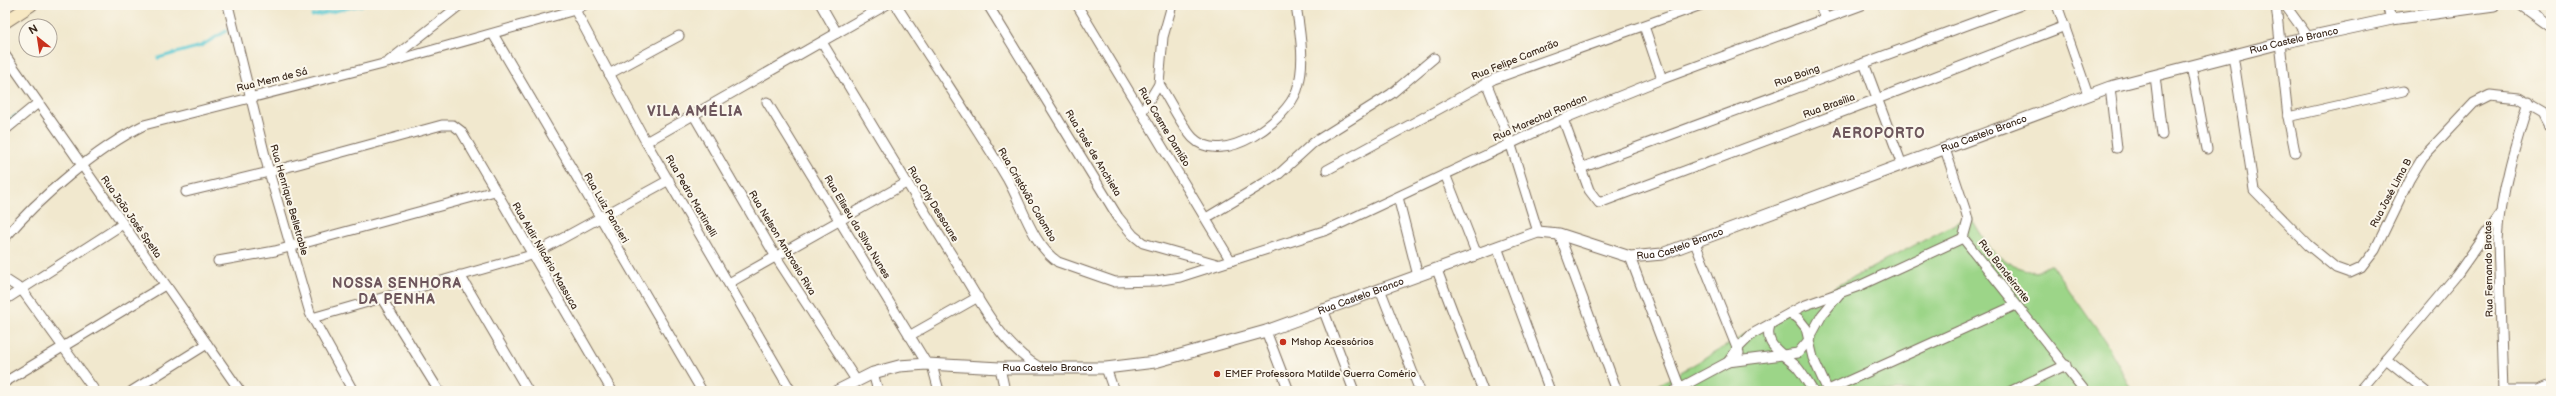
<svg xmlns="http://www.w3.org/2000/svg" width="2556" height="396" viewBox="0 0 2556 396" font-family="'Balsamiq Sans',sans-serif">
	<rect width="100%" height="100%" fill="#fbf7ec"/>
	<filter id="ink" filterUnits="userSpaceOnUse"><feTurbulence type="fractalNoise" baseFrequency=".025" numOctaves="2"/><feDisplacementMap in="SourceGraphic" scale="8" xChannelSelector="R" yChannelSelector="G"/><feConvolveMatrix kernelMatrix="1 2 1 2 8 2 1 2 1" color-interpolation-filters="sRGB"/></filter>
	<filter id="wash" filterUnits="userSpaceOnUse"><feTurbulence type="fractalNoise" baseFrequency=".012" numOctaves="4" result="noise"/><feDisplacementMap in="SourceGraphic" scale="16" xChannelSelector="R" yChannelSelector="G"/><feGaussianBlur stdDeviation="0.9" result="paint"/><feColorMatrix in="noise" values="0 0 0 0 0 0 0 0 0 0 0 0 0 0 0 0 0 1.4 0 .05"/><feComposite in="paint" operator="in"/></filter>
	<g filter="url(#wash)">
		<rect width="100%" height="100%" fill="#f1e8ce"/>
		<path fill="#9cd588" stroke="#6c8053" d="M 1970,216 L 1990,249 L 2013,266 L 2036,272 L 2051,264 L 2105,341 L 2133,391 L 1648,391 L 1752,331 Z"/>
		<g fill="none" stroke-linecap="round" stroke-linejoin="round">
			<g stroke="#5cc9d3" stroke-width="3">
				<path d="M 312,16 L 362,5"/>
				<path d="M 158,58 L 201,46 L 226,31"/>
				<path d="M 5,123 L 17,115"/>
			</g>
		</g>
	</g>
	<g filter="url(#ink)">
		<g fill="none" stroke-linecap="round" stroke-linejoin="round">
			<defs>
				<g id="minor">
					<path d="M 228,5 L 269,172 L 310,313 L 353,391"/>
					<path d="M 821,5 L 837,33"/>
					<path d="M 896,5 C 933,63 973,121 1008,180 C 1023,207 1032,244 1058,262 L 1115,282 L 1156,281 L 1180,277 L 1327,230 L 1563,119 L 1662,79 L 1862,5"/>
					<path d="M 988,5 L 1118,217 L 1133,235 L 1143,243 L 1217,264"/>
					<path d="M 1077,5 L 1231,261"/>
					<path d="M 1819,5 L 1826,18"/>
					<path d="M 2057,5 L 2088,94"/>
					<path d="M 2276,5 L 2288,117 L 2295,152"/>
					<path d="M 2285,5 L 2309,38"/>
					<path d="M 2386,5 L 2392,19"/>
					<path d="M 575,10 L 646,142 L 791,391"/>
					<path d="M 1644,26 L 1662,79"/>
					<path d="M 493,34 L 702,391"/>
					<path d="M 822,42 C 865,113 907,184 951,254 C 976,293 998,343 1039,367"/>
					<path d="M 5,55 L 240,391"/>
					<path d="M 2233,55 L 2254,190 L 2308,245 L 2336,268 L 2350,273 L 2361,268 L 2375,250 L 2409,180 L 2423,157 L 2474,103 L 2490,95 L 2519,98 L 2543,112 L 2551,127"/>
					<path d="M 389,61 L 460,5"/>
					<path d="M 1864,63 L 1902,165"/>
					<path d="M 2191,66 L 2207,149"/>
					<path d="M 609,74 L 679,36"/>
					<path d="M 2155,76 L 2162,135"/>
					<path d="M 1486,82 L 1510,142 L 1538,232"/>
					<path d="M 1159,84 C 1169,99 1182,127 1193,138 C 1223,168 1287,120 1297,90 C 1306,64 1300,32 1296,5"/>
					<path d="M 2110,87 L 2117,148"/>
					<path d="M 767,102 L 927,364"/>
					<path d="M 1142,112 L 1159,84 L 1163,37 L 1172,5"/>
					<path d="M 693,114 L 776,257 L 856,380"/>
					<path d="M 2288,117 L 2403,91"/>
					<path d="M 1563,119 L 1589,190 L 1599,203 L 1877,99 L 2065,26"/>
					<path d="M 5,130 L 38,103"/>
					<path d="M 646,142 L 886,5"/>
					<path d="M 1945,149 L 1966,212 L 1968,220 L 1963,238"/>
					<path d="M 1581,168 L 2021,5"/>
					<path d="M 1327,170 L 1494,79 L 1701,5"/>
					<path d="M 1445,174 L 1477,255"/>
					<path d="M 186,192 L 269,172 L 442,125 L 453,125 L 461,131 L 612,391"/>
					<path d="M 1398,197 L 1418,276"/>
					<path d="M 1206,218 L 1279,174 L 1313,143 L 1391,94 L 1434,58"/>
					<path d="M 1559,234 L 1617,391"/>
					<path d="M 5,238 C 38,198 98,148 144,125 L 387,63 L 575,10 L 584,5"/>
					<path d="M 1963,238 L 2085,391"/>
					<path d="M 1695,243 L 1739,353"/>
					<path d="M 1497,247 L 1550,391"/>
					<path d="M 1630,257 L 1680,388"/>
					<path d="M 218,261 L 275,251 L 495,191"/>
					<path d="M 1437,270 L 1483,391"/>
					<path d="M 460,275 L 528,391"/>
					<path d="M 5,279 L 22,290 L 95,391"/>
					<path d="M 729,283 L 906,183"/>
					<path d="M 1380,289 L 1420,391"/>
					<path d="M 382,299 L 439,391"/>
					<path d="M 5,300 L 123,224"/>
					<path d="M 1323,309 L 1354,391"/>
					<path d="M 1789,314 L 1798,318 L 1806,328 L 1813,358 L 1828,391"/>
					<path d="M 312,318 L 532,255 L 669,180"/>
					<path d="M 1771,323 C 1761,345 1784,354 1797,367 C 1803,374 1808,383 1813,391"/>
					<path d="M 1266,331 L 1289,391"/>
					<path d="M 909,336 L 978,297"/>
					<path d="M 2386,359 L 2426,391"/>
					<path d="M 1728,362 L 1738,348 L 1752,334 L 1803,306 L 1859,286 L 1963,238"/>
					<path d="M 932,365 L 939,391"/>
					<path d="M 1000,368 L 1005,391"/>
					<path d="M 1106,368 L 1114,391"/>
					<path d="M 873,373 L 878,391"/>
					<path d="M 5,382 L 165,285"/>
					<path d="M 2503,390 L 2539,390 L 2551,385"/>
					<path d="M 132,391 L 207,344"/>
					<path d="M 1674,391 L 1728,362 L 1798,353 L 1808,341 L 1822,315 L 1841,292"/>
					<path d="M 1826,391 L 2016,305"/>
					<path d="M 2011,391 L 2066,365"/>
					<path d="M 2359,391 L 2456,276 L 2499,215"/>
					<path d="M 2503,391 L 2498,240 C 2501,192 2514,148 2529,102"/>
				</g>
				<g id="tertiary">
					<path d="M 2522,5 L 2551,26"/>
					<path id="s1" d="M 837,391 L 873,373 L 899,366 L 927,364 L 1000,368 L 1106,368 L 1155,362 L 1266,331 L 1538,232 L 1559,234 L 1630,257 L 1662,254 L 2110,87 L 2281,43 L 2392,19 L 2494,5"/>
				</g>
				<path id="secondary" d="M 5,22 L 31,5"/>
			</defs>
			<use href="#minor" stroke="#7b6c5c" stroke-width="11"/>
			<use href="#tertiary" stroke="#7b6c5c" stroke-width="13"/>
			<use href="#secondary" stroke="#7b6c5c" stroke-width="14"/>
			<use href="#minor" stroke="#fff" stroke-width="9"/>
			<use href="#tertiary" stroke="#fff" stroke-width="11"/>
			<use href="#secondary" stroke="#f7e8c3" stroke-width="12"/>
		</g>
	</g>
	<g fill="#c8321e" stroke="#fbf7ec" stroke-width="1.5">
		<circle cx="1283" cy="342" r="4"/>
		<circle cx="1217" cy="374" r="4"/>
	</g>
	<g text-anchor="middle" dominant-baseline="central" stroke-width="4" stroke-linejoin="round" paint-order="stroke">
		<g font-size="10" fill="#3b2a1e" stroke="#fbf7ec">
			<text stroke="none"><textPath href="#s1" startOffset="1524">Rua Castelo Branco</textPath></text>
			<text transform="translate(1515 60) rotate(-22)">Rua Felipe Camarão</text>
			<text transform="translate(1797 76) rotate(-20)">Rua Boing</text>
			<text transform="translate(272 80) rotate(-14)">Rua Mem de Sá</text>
			<text transform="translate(1829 106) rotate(-20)">Rua Brasília</text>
			<text transform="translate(1540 118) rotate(-24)">Rua Marechal Rondon</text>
			<text transform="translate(1164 127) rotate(59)">Rua Cosme Damião</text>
			<text stroke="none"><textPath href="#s1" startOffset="1200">Rua Castelo Branco</textPath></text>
			<text transform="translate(1093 153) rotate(59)">Rua José de Anchieta</text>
			<text transform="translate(2391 193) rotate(-62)">Rua José Lima B</text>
			<text transform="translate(1027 195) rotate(60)">Rua Cristóvão Colombo</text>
			<text transform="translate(691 196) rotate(60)">Rua Pedro Martinelli</text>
			<text transform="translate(289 200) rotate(74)">Rua Henrique Belletrable</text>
			<text transform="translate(933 204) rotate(58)">Rua Orly Dessaune</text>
			<text transform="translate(606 208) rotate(60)">Rua Luiz Pancieri</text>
			<text transform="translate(131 217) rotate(55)">Rua João José Spelta</text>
			<text transform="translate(857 227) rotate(59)">Rua Eliseu da Silva Nunes</text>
			<text transform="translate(782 243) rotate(59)">Rua Nelson Ambrosio Riva</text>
			<text stroke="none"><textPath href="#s1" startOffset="876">Rua Castelo Branco</textPath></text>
			<text transform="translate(545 256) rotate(60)">Rua Aldir Nilcário Massuca</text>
			<text transform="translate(2489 269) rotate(-91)">Rua Fernando Brotas</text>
			<text transform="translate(2004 271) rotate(52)">Rua Bandeirante</text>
			<text stroke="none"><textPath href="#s1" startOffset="540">Rua Castelo Branco</textPath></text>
			<text stroke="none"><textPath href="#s1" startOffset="216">Rua Castelo Branco</textPath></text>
		</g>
		<g font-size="10" fill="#3b2a1e" stroke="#fbf7ec" text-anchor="start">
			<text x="1291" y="342">Mshop Acessórios</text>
			<text x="1225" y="374">EMEF Professora Matilde Guerra Comério</text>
		</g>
		<g font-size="14" font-weight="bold" letter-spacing="1" fill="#6d565c" stroke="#fbf7ec">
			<text x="695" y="111">VILA AMÉLIA</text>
			<text x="1879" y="133">AEROPORTO</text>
			<text x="397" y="283">NOSSA SENHORA<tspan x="397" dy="16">DA PENHA</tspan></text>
		</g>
	</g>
	<rect width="2556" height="396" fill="none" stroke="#fbf7ec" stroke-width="20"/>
	<g transform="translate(38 38) rotate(330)"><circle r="19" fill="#fbf7ec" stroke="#aea59a"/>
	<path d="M0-3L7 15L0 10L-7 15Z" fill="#c8321e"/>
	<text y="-6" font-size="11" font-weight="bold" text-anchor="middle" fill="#3b2a1e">N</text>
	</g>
</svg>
